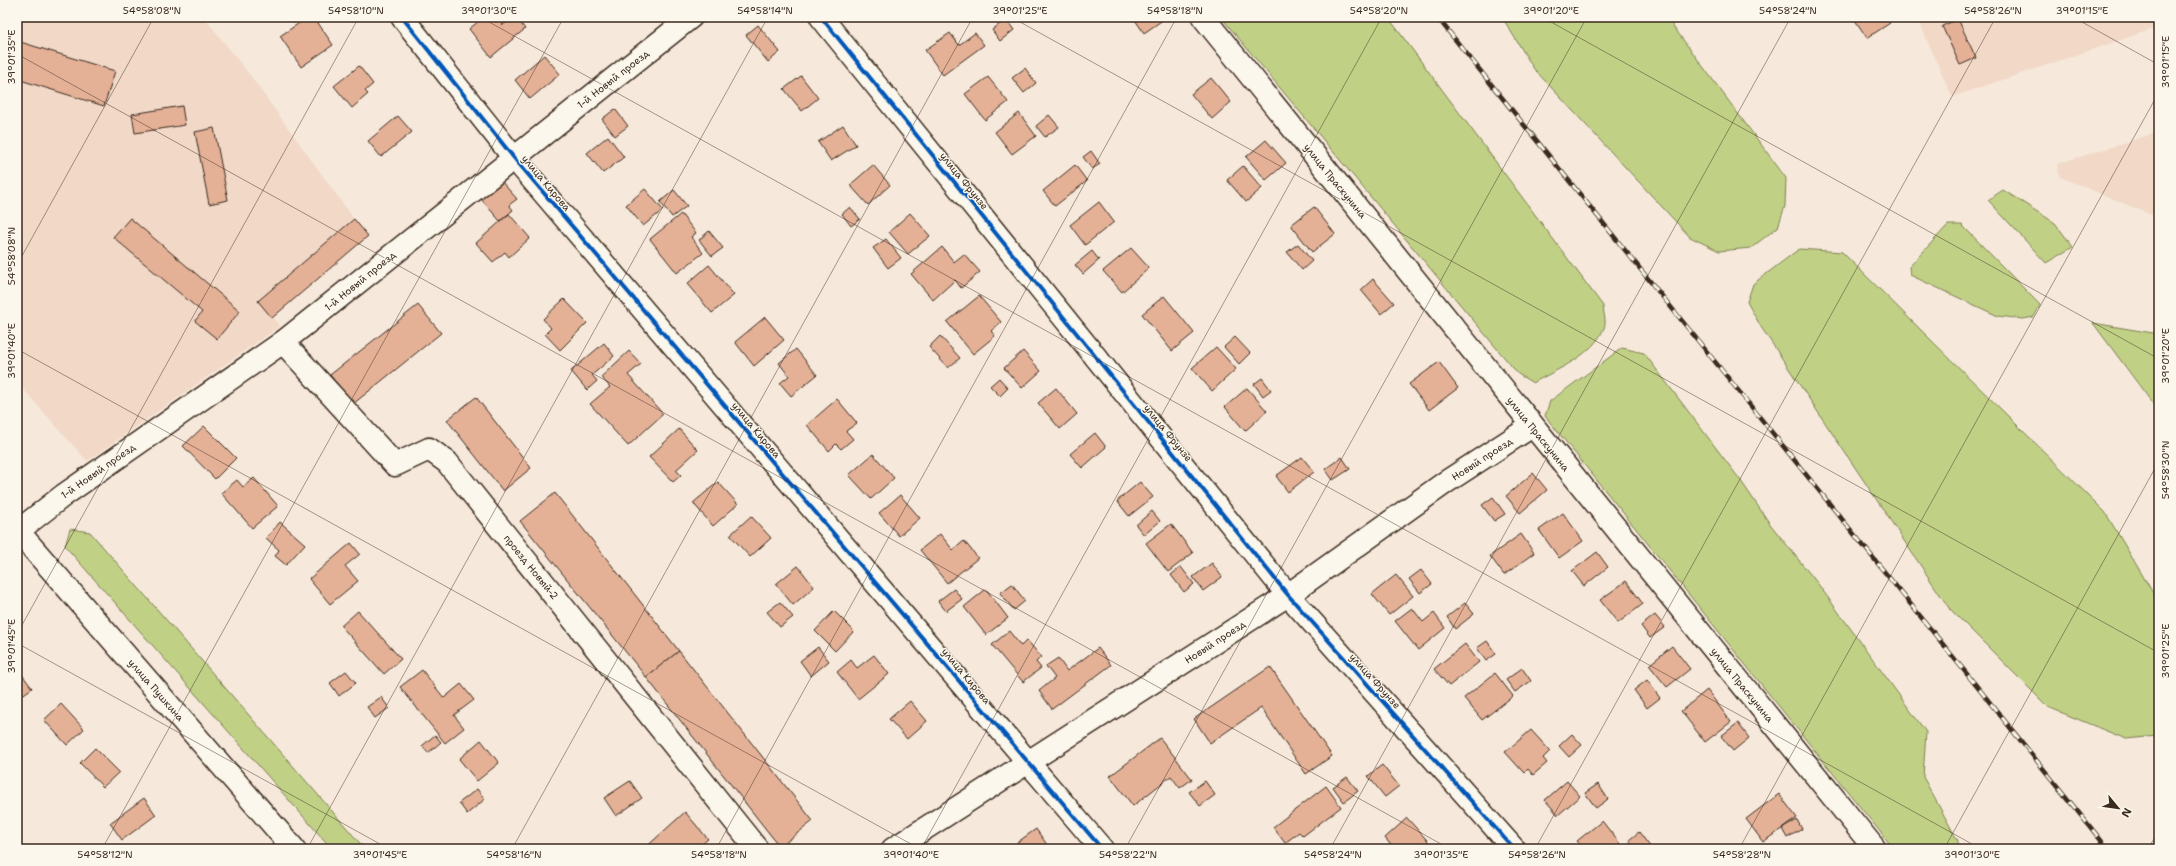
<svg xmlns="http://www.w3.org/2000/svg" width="2176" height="866" viewBox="0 0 2176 866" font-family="'Shantell Sans',sans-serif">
	<rect width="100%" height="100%" fill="#f6e9db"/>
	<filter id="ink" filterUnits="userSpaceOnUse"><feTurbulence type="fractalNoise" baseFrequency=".025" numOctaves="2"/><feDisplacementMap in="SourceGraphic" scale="8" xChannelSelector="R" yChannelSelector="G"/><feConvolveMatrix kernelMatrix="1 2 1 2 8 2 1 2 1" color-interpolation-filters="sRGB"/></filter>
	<g filter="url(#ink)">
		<g fill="#f1d8c7">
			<path d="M 17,17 L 204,17 L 249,74 L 354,219 L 368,236 L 273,317 L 280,326 L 87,461 L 17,382 Z"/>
			<path d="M 1917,17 L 2159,17 L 2159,27 L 1952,97 Z"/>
			<path d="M 2159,132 L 2159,218 L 2060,177 L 2057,164 Z"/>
		</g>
		<g fill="#c0d186" stroke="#7e7e52">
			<path d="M 1221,17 L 1388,17 L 1603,306 C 1603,312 1607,322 1604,328 C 1593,356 1557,369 1533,383 L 1518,374 Z"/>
			<path d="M 1502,17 L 1666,17 L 1786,178 L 1785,206 L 1778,227 L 1751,248 L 1719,251 L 1690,237 L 1534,69 Z"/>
			<path d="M 2003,190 L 2055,223 L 2073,247 L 2046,263 L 1988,200 Z"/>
			<path d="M 1948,225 L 1962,225 L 2040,305 L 2034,317 L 2023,319 L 1998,316 L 1910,275 L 1909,267 Z"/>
			<path d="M 1799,249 L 1842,252 L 2105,512 L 2159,603 L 2159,725 L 2157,736 L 2126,739 L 2048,707 L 1949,608 L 1761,327 L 1747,302 L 1753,284 Z"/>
			<path d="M 2093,323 L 2159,334 L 2159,412 Z"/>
			<path d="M 1622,348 L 1644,353 L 1741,481 L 1770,524 L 1818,584 L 1926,732 L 1923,777 L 1958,841 L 1958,849 L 1894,849 L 1545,416 L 1550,401 Z"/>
			<path d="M 70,529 L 90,532 L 365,849 L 332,849 L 65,546 Z"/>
		</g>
		<g fill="#e4b197" stroke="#3b2a1e">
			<path d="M 308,17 L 314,17 L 333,45 L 301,67 L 280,36 Z"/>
			<path d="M 484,17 L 497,17 L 503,25 L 513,17 L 516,17 L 525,29 L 491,57 L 469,29 Z"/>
			<path d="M 1133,17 L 1167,17 L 1144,33 Z"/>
			<path d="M 1853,17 L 1885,17 L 1890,23 L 1867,38 Z"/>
			<path d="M 1006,19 L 1014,30 L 1000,41 L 992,30 Z"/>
			<path d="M 1958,19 L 1976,58 L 1960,65 L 1942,26 Z"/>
			<path d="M 758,25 L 780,52 L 768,62 L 746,35 Z"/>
			<path d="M 950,33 L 959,45 L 975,33 L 984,45 L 943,75 L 925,50 Z"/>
			<path d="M 17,41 L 115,71 L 104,106 L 17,79 Z"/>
			<path d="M 544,55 L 560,74 L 530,99 L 515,80 Z"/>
			<path d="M 359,66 L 373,84 L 365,91 L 368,94 L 352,108 L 334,86 Z"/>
			<path d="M 1025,68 L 1036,83 L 1024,93 L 1012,78 Z"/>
			<path d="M 801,76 L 818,98 L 802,111 L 784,89 Z"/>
			<path d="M 988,77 L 1008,102 L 985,120 L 965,94 Z"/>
			<path d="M 1211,78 L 1231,102 L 1212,119 L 1191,94 Z"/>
			<path d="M 182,106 L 185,125 L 135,133 L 132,114 Z"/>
			<path d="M 615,109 L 628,126 L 615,136 L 602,119 Z"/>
			<path d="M 1019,113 L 1036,136 L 1012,154 L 995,132 Z"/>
			<path d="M 1049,115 L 1059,127 L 1045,137 L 1036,126 Z"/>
			<path d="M 398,116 L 412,132 L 381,157 L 368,141 Z"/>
			<path d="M 843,125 L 856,145 L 831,161 L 818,142 Z"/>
			<path d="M 214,128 L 228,200 L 209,204 L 195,132 Z"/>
			<path d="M 608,136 L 624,157 L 603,173 L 587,153 Z"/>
			<path d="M 1266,140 L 1286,163 L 1266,180 L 1246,157 Z"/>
			<path d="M 1091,151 L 1100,164 L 1092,169 L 1083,157 Z"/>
			<path d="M 873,165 L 890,185 L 868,205 L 850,185 Z"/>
			<path d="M 1075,165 L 1087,181 L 1055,206 L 1043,191 Z"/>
			<path d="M 1243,166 L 1262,188 L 1246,202 L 1227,180 Z"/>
			<path d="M 501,181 L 517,199 L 509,205 L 513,210 L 500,221 L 481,199 Z"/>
			<path d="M 645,189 L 663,210 L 643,226 L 626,205 Z"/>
			<path d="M 674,190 L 687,206 L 672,217 L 660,202 Z"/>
			<path d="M 1099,202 L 1114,222 L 1085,245 L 1070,225 Z"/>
			<path d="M 850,207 L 860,219 L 851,226 L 842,214 Z"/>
			<path d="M 1314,207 L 1335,234 L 1312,252 L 1291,225 Z"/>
			<path d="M 910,213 L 930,236 L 908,254 L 889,232 Z"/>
			<path d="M 509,214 L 530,238 L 509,257 L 505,252 L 493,262 L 476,243 Z"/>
			<path d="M 681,214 L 696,233 L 691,237 L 703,253 L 677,273 L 650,239 Z"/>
			<path d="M 130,218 L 240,311 L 217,339 L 195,321 L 202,312 L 113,237 Z"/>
			<path d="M 354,219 L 368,236 L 272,318 L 258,301 Z"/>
			<path d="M 709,231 L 723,248 L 712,256 L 699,240 Z"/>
			<path d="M 886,239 L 901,258 L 888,268 L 873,248 Z"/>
			<path d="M 1298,244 L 1312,261 L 1302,270 L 1287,252 Z"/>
			<path d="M 942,247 L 954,262 L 964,254 L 980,272 L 961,288 L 955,280 L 933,300 L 911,274 Z"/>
			<path d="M 1131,248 L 1149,268 L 1122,292 L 1103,271 Z"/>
			<path d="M 1092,251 L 1099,260 L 1083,274 L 1075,265 Z"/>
			<path d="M 709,265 L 734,295 L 712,313 L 687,284 Z"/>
			<path d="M 1373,279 L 1394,303 L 1381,314 L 1361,290 Z"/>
			<path d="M 979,296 L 1001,322 L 991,331 L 995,336 L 973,354 L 947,322 Z"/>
			<path d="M 1164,296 L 1194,333 L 1172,351 L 1142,314 Z"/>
			<path d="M 564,299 L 587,323 L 560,350 L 545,334 L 551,328 L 543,319 Z"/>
			<path d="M 418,305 L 441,333 L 353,404 L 330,375 Z"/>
			<path d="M 765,317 L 784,340 L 754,366 L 735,342 Z"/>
			<path d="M 940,336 L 960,358 L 948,368 L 929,347 Z"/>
			<path d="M 1235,337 L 1250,353 L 1239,364 L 1224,347 Z"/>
			<path d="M 604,343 L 614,356 L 592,375 L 597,381 L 587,390 L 571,371 Z"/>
			<path d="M 1216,347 L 1236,369 L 1212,391 L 1192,368 Z"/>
			<path d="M 796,349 L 817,375 L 791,396 L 780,383 L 789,376 L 779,363 Z"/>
			<path d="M 629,351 L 641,364 L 628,375 L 663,414 L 628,446 L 590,404 L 610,387 L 601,377 Z"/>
			<path d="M 1023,351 L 1041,371 L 1022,388 L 1004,368 Z"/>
			<path d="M 1439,362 L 1458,388 L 1429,410 L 1409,384 Z"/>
			<path d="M 999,378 L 1008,388 L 1000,396 L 990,386 Z"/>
			<path d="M 1262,378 L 1271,390 L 1263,396 L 1254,384 Z"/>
			<path d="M 1056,388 L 1077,414 L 1060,429 L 1038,403 Z"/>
			<path d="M 1247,388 L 1267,411 L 1245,431 L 1225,407 Z"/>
			<path d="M 476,397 L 531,468 L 503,491 L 447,420 Z"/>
			<path d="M 837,399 L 857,423 L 846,431 L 853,439 L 841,449 L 836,444 L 829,451 L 807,425 Z"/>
			<path d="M 204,426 L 236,458 L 215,479 L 183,446 Z"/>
			<path d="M 679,429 L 698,450 L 676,470 L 681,475 L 673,482 L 649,457 Z"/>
			<path d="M 1095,433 L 1106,447 L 1082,468 L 1070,454 Z"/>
			<path d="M 873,454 L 894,478 L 871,499 L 849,475 Z"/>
			<path d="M 1302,457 L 1314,472 L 1288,492 L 1276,476 Z"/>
			<path d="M 1342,457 L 1350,469 L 1333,480 L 1325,469 Z"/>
			<path d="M 1533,473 L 1547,490 L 1520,513 L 1506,496 Z"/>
			<path d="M 254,478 L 278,506 L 252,528 L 221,493 L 237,480 L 243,487 Z"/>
			<path d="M 718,482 L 738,504 L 713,526 L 693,503 Z"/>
			<path d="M 1140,482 L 1153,497 L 1129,516 L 1117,501 Z"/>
			<path d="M 555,493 L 679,651 L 646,677 L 520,521 Z"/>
			<path d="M 900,495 L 920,518 L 899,536 L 879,513 Z"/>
			<path d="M 1493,497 L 1505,514 L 1494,521 L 1482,505 Z"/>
			<path d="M 1152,511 L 1160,521 L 1144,535 L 1136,525 Z"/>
			<path d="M 1563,513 L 1583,541 L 1559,558 L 1539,530 Z"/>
			<path d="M 751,516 L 771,538 L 750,557 L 730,535 Z"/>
			<path d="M 280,522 L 305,544 L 286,565 L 275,556 L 279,550 L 266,538 Z"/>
			<path d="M 1171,524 L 1193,553 L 1168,572 L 1146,543 Z"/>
			<path d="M 940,534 L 953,550 L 964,541 L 978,558 L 947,583 L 920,550 Z"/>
			<path d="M 1521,534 L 1534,553 L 1504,575 L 1490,556 Z"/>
			<path d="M 351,543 L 360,554 L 345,566 L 358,581 L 330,604 L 309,579 Z"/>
			<path d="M 1597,552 L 1608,567 L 1584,586 L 1572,571 Z"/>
			<path d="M 1212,563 L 1222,577 L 1203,591 L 1193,577 Z"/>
			<path d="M 798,566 L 814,587 L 793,605 L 776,584 Z"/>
			<path d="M 1181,567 L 1194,584 L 1184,592 L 1171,575 Z"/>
			<path d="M 1421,570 L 1432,584 L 1420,593 L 1409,579 Z"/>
			<path d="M 1396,575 L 1413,596 L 1389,615 L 1372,594 Z"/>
			<path d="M 1626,581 L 1643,604 L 1618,623 L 1600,600 Z"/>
			<path d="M 1012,584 L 1025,601 L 1014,610 L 1000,593 Z"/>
			<path d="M 954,589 L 962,599 L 946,611 L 938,601 Z"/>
			<path d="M 986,589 L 1008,618 L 986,635 L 964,607 Z"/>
			<path d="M 780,602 L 793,617 L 780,627 L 767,612 Z"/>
			<path d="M 1465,603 L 1474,614 L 1455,629 L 1447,617 Z"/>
			<path d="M 1412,608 L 1423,622 L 1434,613 L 1445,628 L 1418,650 L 1395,621 Z"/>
			<path d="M 358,611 L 401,659 L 384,674 L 341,626 Z"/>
			<path d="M 834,611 L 854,631 L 835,651 L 815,631 Z"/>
			<path d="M 1655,615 L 1665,627 L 1650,638 L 1641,626 Z"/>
			<path d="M 1009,631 L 1021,646 L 1027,640 L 1041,657 L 1036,662 L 1041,668 L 1023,682 L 992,645 Z"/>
			<path d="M 1487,641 L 1496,654 L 1486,661 L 1477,648 Z"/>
			<path d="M 1465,644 L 1479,662 L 1449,686 L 1434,669 Z"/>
			<path d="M 1672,646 L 1690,669 L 1667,687 L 1649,665 Z"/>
			<path d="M 818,647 L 829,661 L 811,676 L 800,661 Z"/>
			<path d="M 1098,648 L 1111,665 L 1052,709 L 1039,691 L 1055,678 L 1046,666 L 1058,658 L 1067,671 Z"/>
			<path d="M 679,651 L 813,821 L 780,847 L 646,677 Z"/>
			<path d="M 874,655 L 889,674 L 858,699 L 837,672 L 851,660 L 857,668 Z"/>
			<path d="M 1270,667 L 1332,756 L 1306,774 L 1261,708 L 1210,743 L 1194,719 Z"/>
			<path d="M 17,668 L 32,688 L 17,699 Z"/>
			<path d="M 1522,668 L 1531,681 L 1515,692 L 1506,680 Z"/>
			<path d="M 422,670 L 444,698 L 461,684 L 474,700 L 454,715 L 464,728 L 445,743 L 400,687 Z"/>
			<path d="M 346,671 L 356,683 L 339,696 L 330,683 Z"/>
			<path d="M 1495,673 L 1513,696 L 1482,720 L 1464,698 Z"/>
			<path d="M 1647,680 L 1660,698 L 1647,708 L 1634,690 Z"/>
			<path d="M 1707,690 L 1731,722 L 1705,742 L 1681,711 Z"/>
			<path d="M 381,697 L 389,708 L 375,718 L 367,707 Z"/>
			<path d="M 910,701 L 927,721 L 907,739 L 889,719 Z"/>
			<path d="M 61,704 L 84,729 L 67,745 L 44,720 Z"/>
			<path d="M 1738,723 L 1749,738 L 1733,751 L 1721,736 Z"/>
			<path d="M 1531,730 L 1550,751 L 1543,758 L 1547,763 L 1533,775 L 1528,769 L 1524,773 L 1505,752 Z"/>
			<path d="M 1572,734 L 1582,745 L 1569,757 L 1559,746 Z"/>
			<path d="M 435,735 L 441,742 L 428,753 L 422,746 Z"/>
			<path d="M 1160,738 L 1192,779 L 1180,788 L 1171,776 L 1133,806 L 1110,776 Z"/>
			<path d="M 481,740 L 499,763 L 477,781 L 459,759 Z"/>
			<path d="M 95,748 L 119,772 L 103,787 L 80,763 Z"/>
			<path d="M 1382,765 L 1399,786 L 1385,797 L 1368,776 Z"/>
			<path d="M 1347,777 L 1358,791 L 1344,802 L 1333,787 Z"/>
			<path d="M 630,781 L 642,798 L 616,816 L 604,798 Z"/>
			<path d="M 1205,781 L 1215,795 L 1200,806 L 1189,792 Z"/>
			<path d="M 1567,781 L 1580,796 L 1558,815 L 1545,800 Z"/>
			<path d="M 1598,784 L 1608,799 L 1596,808 L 1585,793 Z"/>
			<path d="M 1326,786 L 1341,807 L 1303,836 L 1299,832 L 1285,843 L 1273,827 Z"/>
			<path d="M 477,789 L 485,799 L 467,814 L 459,803 Z"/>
			<path d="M 1779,794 L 1797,818 L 1763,842 L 1746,819 Z"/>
			<path d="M 144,798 L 156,815 L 122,840 L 110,823 Z"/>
			<path d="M 685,812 L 708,839 L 696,849 L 644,849 Z"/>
			<path d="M 1407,818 L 1435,849 L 1394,849 L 1385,838 Z"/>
			<path d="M 1797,820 L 1802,829 L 1787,838 L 1782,829 Z"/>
			<path d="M 1602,821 L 1621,845 L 1616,849 L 1584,849 L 1577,841 Z"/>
			<path d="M 1036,829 L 1050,849 L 1008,849 Z"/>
			<path d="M 1639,832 L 1648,844 L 1652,849 L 1636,849 L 1629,840 Z"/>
		</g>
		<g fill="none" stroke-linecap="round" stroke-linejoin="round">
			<defs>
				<g id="minor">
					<path d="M 402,17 L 514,158 L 1102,849"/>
					<path d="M 821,17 L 1288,595 L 1514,849"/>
					<path d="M 1203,17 L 1875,849"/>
					<path d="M 283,342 L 395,465 L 429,449 L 447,462 L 757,849"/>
					<path d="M 18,531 L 64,495 L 283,342 L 691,17"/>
					<path d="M 893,849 L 1288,595 L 1446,482 L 1532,426"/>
				</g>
				<path id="major" d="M 17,530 L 294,849"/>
			</defs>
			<use href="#minor" stroke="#3b2a1e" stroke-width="25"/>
			<use href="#major" stroke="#3b2a1e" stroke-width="25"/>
			<use href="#minor" stroke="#fbf7ec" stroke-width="22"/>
			<use href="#major" stroke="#fbf7ec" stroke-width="22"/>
			<defs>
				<path id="rail" d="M 1437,17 L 2108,849"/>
			</defs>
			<use href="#rail" stroke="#3b2a1e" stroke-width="4.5"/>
			<use href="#rail" stroke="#fbf7ec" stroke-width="3" stroke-dasharray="9" stroke-linecap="butt"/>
			<defs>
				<g id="cycleway">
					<path d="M 402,17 L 514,158 L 1102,849"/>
					<path d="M 821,17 L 1288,595 L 1514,849"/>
				</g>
			</defs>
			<use href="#cycleway" stroke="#fbf7ec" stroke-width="6"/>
			<use href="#cycleway" stroke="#0057b8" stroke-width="4"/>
		</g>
	</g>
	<path fill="none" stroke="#3b2a1e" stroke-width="1" stroke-opacity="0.45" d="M 480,17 L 1981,849M 1011,17 L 2159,653M 1542,17 L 2159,359M 2073,17 L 2159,65M 17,54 L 1450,849M 17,265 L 154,17M 17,349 L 920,849M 17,634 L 359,17M 17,643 L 389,849M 102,849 L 564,17M 307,849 L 768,17M 512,849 L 973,17M 716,849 L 1177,17M 921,849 L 1382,17M 1125,849 L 1587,17M 1330,849 L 1791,17M 1535,849 L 1996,17M 1739,849 L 2159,92M 1944,849 L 2159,461M 2148,849 L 2159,830"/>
	<g text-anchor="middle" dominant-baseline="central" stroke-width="3" stroke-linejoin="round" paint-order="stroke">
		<g font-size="10" fill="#3b2a1e" stroke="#fbf7ec">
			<text transform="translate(613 79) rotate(-38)">1-й Новый проезд</text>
			<text transform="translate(964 181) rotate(51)">улица Фрунзе</text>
			<text transform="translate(1335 181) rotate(51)">улица Праскунина</text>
			<text transform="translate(546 183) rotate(50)">улица Кирова</text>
			<text transform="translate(360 281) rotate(-39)">1-й Новый проезд</text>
			<text transform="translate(756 430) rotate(50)">улица Кирова</text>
			<text transform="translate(1168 433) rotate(51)">улица Фрунзе</text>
			<text transform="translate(1538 434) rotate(51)">улица Праскунина</text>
			<text transform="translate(1482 459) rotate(-33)">Новый проезд</text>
			<text transform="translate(98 471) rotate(-35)">1-й Новый проезд</text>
			<text transform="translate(531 567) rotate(51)">проезд Новый-2</text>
			<text transform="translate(1215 642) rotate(-33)">Новый проезд</text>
			<text transform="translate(966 676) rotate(50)">улица Кирова</text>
			<text transform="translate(1375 681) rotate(48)">улица Фрунзе</text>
			<text transform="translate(1742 685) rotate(51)">улица Праскунина</text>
			<text transform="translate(156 690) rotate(49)">улица Пушкина</text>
		</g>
	</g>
	<rect width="2176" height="866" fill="none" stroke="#fbf7ec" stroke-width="44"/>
	<g transform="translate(2118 808) rotate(119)" stroke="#fbf7ec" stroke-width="3" paint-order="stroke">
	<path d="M0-3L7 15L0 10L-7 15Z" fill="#3b2a1e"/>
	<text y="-6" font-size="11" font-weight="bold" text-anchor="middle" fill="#3b2a1e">N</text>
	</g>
	<rect x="22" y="22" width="2132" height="822" fill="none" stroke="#3b2a1e" stroke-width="1.5"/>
	<g font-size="10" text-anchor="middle" fill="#3b2a1e">
		<text x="152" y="14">54°58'08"N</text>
		<text x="356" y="14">54°58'10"N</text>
		<text x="489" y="14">39°01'30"E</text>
		<text x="765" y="14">54°58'14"N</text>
		<text x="1020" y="14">39°01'25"E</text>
		<text x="1175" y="14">54°58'18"N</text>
		<text x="1379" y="14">54°58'20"N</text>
		<text x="1551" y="14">39°01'20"E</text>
		<text x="1788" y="14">54°58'24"N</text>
		<text x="1993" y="14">54°58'26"N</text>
		<text x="2082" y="14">39°01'15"E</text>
		<text transform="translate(11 57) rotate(-90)" y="4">39°01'35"E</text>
		<text transform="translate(2165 62) rotate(-90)" y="4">39°01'15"E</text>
		<text transform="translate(11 256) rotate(-90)" y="4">54°58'08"N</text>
		<text transform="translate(11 351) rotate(-90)" y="4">39°01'40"E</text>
		<text transform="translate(2165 356) rotate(-90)" y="4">39°01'20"E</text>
		<text transform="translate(2165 470) rotate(-90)" y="4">54°58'30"N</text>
		<text transform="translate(11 646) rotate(-90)" y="4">39°01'45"E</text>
		<text transform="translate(2165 651) rotate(-90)" y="4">39°01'25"E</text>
		<text x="105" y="858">54°58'12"N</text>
		<text x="380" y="858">39°01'45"E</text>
		<text x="514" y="858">54°58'16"N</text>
		<text x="719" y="858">54°58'18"N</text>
		<text x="911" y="858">39°01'40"E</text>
		<text x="1128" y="858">54°58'22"N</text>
		<text x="1333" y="858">54°58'24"N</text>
		<text x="1441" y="858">39°01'35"E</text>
		<text x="1537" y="858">54°58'26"N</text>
		<text x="1742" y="858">54°58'28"N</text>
		<text x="1972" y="858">39°01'30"E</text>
	</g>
</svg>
